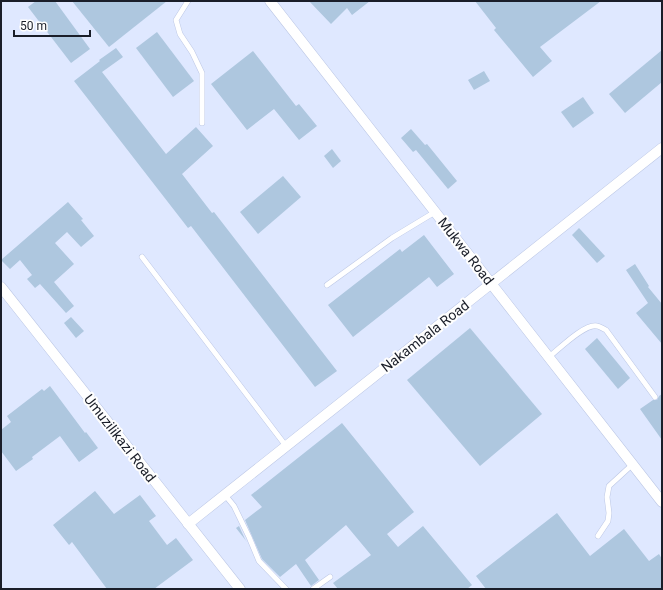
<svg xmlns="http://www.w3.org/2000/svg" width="663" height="590" viewBox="0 0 663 590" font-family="Roboto,sans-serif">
	<rect width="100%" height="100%" fill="#ecf1fd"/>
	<rect fill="#dfe8ff" x="1" y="1" width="661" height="588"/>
	<g fill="#aec7df">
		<path d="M 36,1 L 55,1 L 90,49 L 71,63 L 28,7 Z"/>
		<path d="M 72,1 L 167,1 L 109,47 Z"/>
		<path d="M 309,1 L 370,1 L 352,15 L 347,8 L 331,24 Z"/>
		<path d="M 475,1 L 601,1 L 540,47 L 552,61 L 533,77 L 494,30 L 496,28 Z"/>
		<path d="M 157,32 L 194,81 L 173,97 L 136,48 Z"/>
		<path d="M 116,48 L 123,57 L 102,72 L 166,154 L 196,127 L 213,146 L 182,174 L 212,213 L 214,212 L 337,371 L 315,387 L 191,226 L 188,228 L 74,81 L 100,61 L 99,60 Z"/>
		<path d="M 662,50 L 662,82 L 625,113 L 609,94 Z"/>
		<path d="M 253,51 L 296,106 L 299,104 L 317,126 L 299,140 L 274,109 L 247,130 L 211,84 Z"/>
		<path d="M 484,71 L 490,81 L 474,90 L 468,80 Z"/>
		<path d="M 583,97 L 594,113 L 573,128 L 561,112 Z"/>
		<path d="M 411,129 L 425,145 L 427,144 L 457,181 L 448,189 L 416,150 L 413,152 L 401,138 Z"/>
		<path d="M 332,149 L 341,161 L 333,168 L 324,156 Z"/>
		<path d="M 283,176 L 301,197 L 258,234 L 240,212 Z"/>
		<path d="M 68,202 L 83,219 L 81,220 L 94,236 L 81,247 L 67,232 L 55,243 L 74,264 L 54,282 L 74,306 L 66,313 L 40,284 L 35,288 L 27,279 L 32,275 L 20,260 L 10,269 L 1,260 Z"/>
		<path d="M 579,228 L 605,256 L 597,263 L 572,235 Z"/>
		<path d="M 424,235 L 454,274 L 437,287 L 429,277 L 353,337 L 328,305 L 400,249 L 402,252 Z"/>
		<path d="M 635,264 L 649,286 L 648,287 L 662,304 L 662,344 L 636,313 L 648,303 L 626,270 Z"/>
		<path d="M 71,317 L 84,331 L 76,338 L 64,323 Z"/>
		<path d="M 470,328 L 542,414 L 480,466 L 407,380 Z"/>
		<path d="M 597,338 L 630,378 L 618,389 L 585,349 Z"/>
		<path d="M 50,386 L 85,433 L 86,432 L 98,448 L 79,462 L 60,436 L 32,457 L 33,459 L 16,471 L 1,451 L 1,430 L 11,422 L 7,416 L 42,389 L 44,391 Z"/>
		<path d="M 662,394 L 662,440 L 640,409 L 653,400 L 657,400 L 659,396 Z"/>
		<path d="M 342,423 L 414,512 L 387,534 L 398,547 L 423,526 L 472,585 L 467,589 L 338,589 L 333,583 L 371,555 L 346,525 L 305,560 L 319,580 L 311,586 L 296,564 L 280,577 L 262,559 L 245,520 L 262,507 L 251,495 Z"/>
		<path d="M 95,491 L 114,514 L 140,495 L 156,516 L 149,521 L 167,545 L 176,538 L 193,560 L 154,589 L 107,589 L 72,542 L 69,545 L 53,525 Z"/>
		<path d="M 557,513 L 590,556 L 624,529 L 649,561 L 659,554 L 662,559 L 662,589 L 486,589 L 476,576 Z"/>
		<path d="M 239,526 L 245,539 L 247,542 L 236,528 Z"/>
	</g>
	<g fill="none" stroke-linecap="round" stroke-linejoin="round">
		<defs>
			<g id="lane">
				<path d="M 188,1 L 176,20 L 180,34 L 192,52 L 202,73 L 202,123"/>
				<path d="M 142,257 L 286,446"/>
				<path d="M 327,285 L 392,238 L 435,212"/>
				<path d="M 549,357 C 559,349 585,323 597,326 C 600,326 603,329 606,330 L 655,397"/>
				<path d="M 225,495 L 234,506 L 249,537 L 259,561 L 286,589"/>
				<path d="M 598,536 L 608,521 L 609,513 L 607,497 L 609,486 L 633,464"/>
				<path d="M 313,589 L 330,577"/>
			</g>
			<g id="street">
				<path d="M 270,1 L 662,502"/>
				<path d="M 1,287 L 240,589"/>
				<path d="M 188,524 L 662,148"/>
			</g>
		</defs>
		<use href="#lane" stroke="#bcc7e5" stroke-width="6"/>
		<use href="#street" stroke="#bcc7e5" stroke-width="11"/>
		<use href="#lane" stroke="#fff" stroke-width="5"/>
		<use href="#street" stroke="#fff" stroke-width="10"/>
	</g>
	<g text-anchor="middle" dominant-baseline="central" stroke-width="4" stroke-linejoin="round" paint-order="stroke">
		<g font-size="14" fill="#1a1e29" stroke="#fefefe">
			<text transform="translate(466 251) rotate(52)">Mukwa Road</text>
			<text transform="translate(425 336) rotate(-38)">Nakambala Road</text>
			<text transform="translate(120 438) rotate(52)">Umuzilikazi Road</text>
		</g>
	</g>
	<rect width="663" height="590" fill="none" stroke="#1a1e29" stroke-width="4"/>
	<path d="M14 30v6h76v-6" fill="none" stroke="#1a1e29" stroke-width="2"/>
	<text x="20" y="30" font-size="12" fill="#1a1e29" stroke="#fefefe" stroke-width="3" paint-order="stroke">50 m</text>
</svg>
